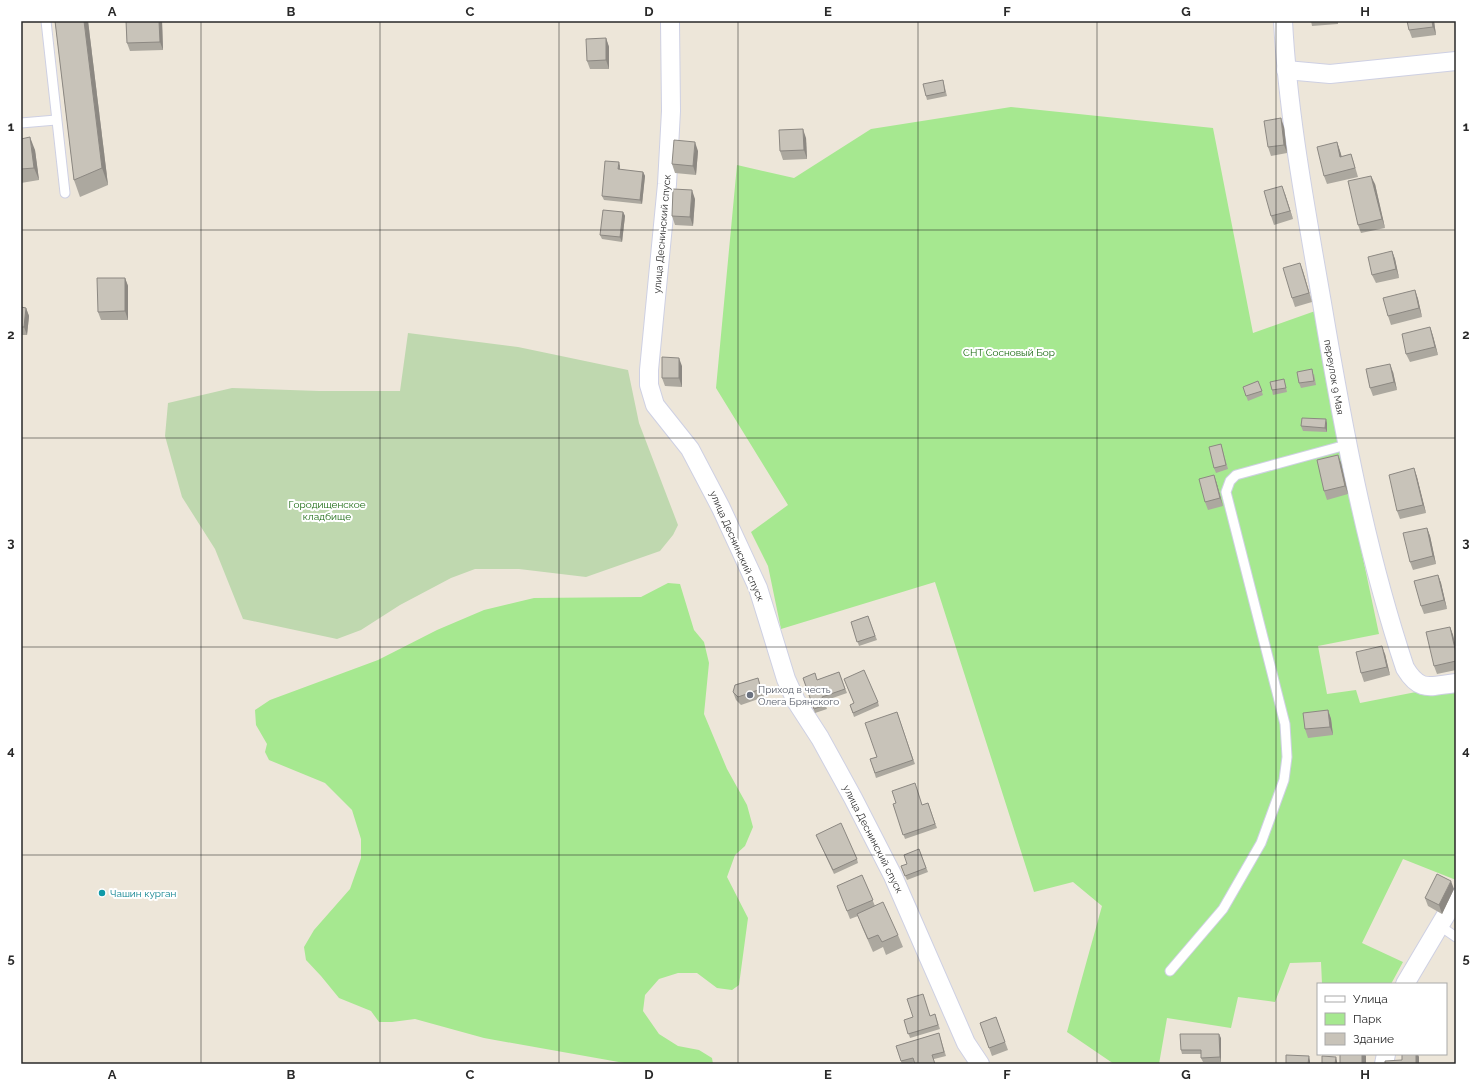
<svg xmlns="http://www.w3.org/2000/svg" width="1477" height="1085" viewBox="0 0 1477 1085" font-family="Raleway,sans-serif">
	<rect width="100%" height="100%" fill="#ede6d9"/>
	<g fill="#a6e890">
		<path d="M 1011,107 L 1213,128 L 1253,333 L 1318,310 L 1354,516 L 1379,634 L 1318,646 L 1327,694 L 1356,690 L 1360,703 L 1416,692 L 1456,691 L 1456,880 L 1403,859 L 1362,943 L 1403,962 L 1391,984 L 1322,984 L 1321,962 L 1290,963 L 1275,1002 L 1238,997 L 1231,1028 L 1167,1018 L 1159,1064 L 1114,1064 L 1067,1032 L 1102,906 L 1073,882 L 1034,892 L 935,582 L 781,629 L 768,566 L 751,532 L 788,505 L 716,388 L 737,165 L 794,178 L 871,129 Z"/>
		<path d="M 668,583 L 680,584 L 694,630 L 704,642 L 709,663 L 704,714 L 727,769 L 747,805 L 753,827 L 745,846 L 735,855 L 727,877 L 748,918 L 739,985 L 732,990 L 717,988 L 697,973 L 678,973 L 659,979 L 645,995 L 643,1011 L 659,1034 L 678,1046 L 699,1050 L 712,1058 L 713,1064 L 630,1064 L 484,1038 L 415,1019 L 392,1022 L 379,1022 L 371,1011 L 339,998 L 321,976 L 306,960 L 304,947 L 314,930 L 350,889 L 361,858 L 361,839 L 352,810 L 325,783 L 269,760 L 265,752 L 267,744 L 256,725 L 255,710 L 270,700 L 378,660 L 437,630 L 484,610 L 534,598 L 641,597 Z"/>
	</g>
	<path fill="#bfd8af" d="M 408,333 L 518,347 L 628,370 L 639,423 L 678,525 L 673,535 L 660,551 L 586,577 L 519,569 L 475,569 L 451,578 L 400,605 L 361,630 L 337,639 L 243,619 L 215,549 L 182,497 L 165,436 L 168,403 L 232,388 L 319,391 L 400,391 Z"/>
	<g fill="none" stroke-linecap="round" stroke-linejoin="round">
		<defs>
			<g id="lane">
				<path d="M 46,21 L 65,193"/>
				<path d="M 21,123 L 56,120"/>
				<path d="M 1440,926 L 1456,937"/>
				<path d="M 1170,971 L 1223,909 L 1261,843 L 1284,780 L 1287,757 L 1285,724 L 1226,492 L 1230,481 L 1236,475 L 1346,445"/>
			</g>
			<g id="street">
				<path d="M 670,21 L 671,111 L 667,184 L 649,370 L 649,385 L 655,405 L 690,449 L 721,508 L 758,588 L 786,679 L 796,701 L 820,738 L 853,798 L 893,876 L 966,1043 L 980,1064"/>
				<path d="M 1283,21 C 1288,116 1306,210 1322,303 C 1343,428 1365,548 1405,668 C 1420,693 1430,686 1456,683"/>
				<path d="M 1286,70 L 1330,74 L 1456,61"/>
				<path d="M 1405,984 L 1456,898"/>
				<path d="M 1384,1064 L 1386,1054"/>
			</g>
		</defs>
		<use href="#lane" stroke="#ced0e3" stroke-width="11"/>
		<use href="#street" stroke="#ced0e3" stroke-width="20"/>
		<use href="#lane" stroke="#fff" stroke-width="9"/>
		<use href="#street" stroke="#fff" stroke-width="18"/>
	</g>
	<g fill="#aca89f">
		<path d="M 55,21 L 88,21 L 108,185 L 80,197 L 74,180 Z"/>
		<path d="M 126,21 L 162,21 L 163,50 L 130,51 L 127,43 Z"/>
		<path d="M 1311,21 L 1338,21 L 1338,24 L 1312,26 Z"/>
		<path d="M 1434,21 L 1436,35 L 1412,38 L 1409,30 Z"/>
		<path d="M 606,38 L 609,47 L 609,69 L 590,69 L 587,61 Z"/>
		<path d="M 943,80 L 947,96 L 927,100 L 926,96 Z"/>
		<path d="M 1284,127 L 1287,153 L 1271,156 L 1268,147 Z"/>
		<path d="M 806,138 L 807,159 L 783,160 L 780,151 Z"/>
		<path d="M 21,139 L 35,150 L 39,180 L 21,183 Z"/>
		<path d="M 1337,142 L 1342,157 L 1351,154 L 1354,163 L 1358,177 L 1327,184 L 1324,176 Z"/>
		<path d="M 698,151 L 696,175 L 675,173 L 672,164 Z"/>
		<path d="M 620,166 L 620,170 L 643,172 L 645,176 L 642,204 L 604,200 L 602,196 Z"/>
		<path d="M 1375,184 L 1385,228 L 1361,233 L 1358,225 Z"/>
		<path d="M 1285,194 L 1293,219 L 1274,225 L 1271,216 Z"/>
		<path d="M 695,199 L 693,226 L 675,225 L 672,216 Z"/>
		<path d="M 623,212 L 625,216 L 622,242 L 602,239 L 600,235 Z"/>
		<path d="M 1392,251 L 1395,259 L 1399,278 L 1376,283 L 1372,275 Z"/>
		<path d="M 1300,263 L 1312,302 L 1295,307 L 1292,298 Z"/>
		<path d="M 125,278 L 128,286 L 128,320 L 101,320 L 98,312 Z"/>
		<path d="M 1415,290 L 1418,299 L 1422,317 L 1391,325 L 1388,316 Z"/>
		<path d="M 21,307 L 26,308 L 29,316 L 27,335 L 21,335 Z"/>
		<path d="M 1430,327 L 1433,336 L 1438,355 L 1410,362 L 1406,354 Z"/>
		<path d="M 682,366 L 682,387 L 665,386 L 662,378 Z"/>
		<path d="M 1393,372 L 1397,390 L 1373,396 L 1370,388 Z"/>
		<path d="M 1314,374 L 1316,385 L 1301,388 L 1299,383 Z"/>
		<path d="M 1258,381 L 1263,395 L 1248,401 L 1243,387 Z"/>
		<path d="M 1285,383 L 1287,392 L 1273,395 L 1272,390 Z"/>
		<path d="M 1327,423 L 1327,432 L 1303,431 L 1301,426 Z"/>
		<path d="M 1221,444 L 1228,469 L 1216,473 L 1214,468 Z"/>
		<path d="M 1338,455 L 1341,463 L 1348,494 L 1327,500 L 1324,491 Z"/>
		<path d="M 1414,468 L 1417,477 L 1426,513 L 1400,519 L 1397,511 Z"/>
		<path d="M 1214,475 L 1217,484 L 1223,506 L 1208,510 L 1205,502 Z"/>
		<path d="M 1427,528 L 1430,536 L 1436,564 L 1413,570 L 1410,562 Z"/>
		<path d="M 1438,575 L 1441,583 L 1447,609 L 1424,614 L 1421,606 Z"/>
		<path d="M 868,616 L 877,640 L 859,646 L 851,622 Z"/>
		<path d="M 1450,627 L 1453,635 L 1456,649 L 1456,670 L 1437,674 L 1434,666 Z"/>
		<path d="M 1385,654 L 1390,675 L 1364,682 L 1361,673 Z"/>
		<path d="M 839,672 L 847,693 L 824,701 L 827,709 L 815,713 L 803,678 L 817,680 Z"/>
		<path d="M 758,678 L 764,697 L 741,705 L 736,700 L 733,692 Z"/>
		<path d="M 878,702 L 879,706 L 854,717 L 850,705 L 854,703 Z"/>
		<path d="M 1328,710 L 1331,719 L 1333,735 L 1308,738 L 1305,729 Z"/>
		<path d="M 897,712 L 915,764 L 876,778 L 870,759 L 877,757 Z"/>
		<path d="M 928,803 L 937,828 L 905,839 L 893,804 L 923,805 Z"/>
		<path d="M 816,835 L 857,859 L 858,863 L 834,874 Z"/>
		<path d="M 919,849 L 928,872 L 907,880 L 901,866 L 907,864 Z"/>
		<path d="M 862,875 L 875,906 L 898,935 L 903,947 L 886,955 L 883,947 L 873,952 L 862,927 L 858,916 L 850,919 L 837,886 Z"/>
		<path d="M 1454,889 L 1442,914 L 1428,906 L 1425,898 Z"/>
		<path d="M 935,1014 L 940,1029 L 910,1038 L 904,1020 L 930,1016 Z"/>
		<path d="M 996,1017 L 1008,1050 L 992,1056 L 980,1023 Z"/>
		<path d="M 939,1033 L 946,1056 L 934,1059 L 915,1062 L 908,1064 L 902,1064 L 896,1046 Z"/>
		<path d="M 1221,1038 L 1221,1062 L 1203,1062 L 1201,1058 L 1201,1054 L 1182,1054 L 1181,1050 Z"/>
	</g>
	<g fill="#8c8882">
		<path d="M 84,21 L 88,21 L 108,185 L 102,168 Z"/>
		<path d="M 159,21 L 162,21 L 163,50 L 160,42 Z"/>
		<path d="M 1432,21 L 1434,21 L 1436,35 L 1433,27 Z"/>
		<path d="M 606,38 L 609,47 L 609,69 L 606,60 Z"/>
		<path d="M 1281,118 L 1284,127 L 1287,153 L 1284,145 Z"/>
		<path d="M 803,129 L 806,138 L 807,159 L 804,150 Z"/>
		<path d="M 30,137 L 35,150 L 39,180 L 34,168 Z"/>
		<path d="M 695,142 L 698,151 L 696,175 L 693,166 Z"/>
		<path d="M 1337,142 L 1340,151 L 1344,166 L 1340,157 Z"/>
		<path d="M 619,162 L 620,166 L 619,174 L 618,169 Z"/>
		<path d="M 643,172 L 645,176 L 642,204 L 640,200 Z"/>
		<path d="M 1371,176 L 1375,184 L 1385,228 L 1382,219 Z"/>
		<path d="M 1282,186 L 1285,194 L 1293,219 L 1290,211 Z"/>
		<path d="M 692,190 L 695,199 L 693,226 L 690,217 Z"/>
		<path d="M 623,212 L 625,216 L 622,242 L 620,237 Z"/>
		<path d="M 1392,251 L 1395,259 L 1399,278 L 1396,269 Z"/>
		<path d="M 1300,263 L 1303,271 L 1312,302 L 1309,293 Z"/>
		<path d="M 125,278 L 128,286 L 128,320 L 125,311 Z"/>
		<path d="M 1415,290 L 1418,299 L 1422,317 L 1419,308 Z"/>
		<path d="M 26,308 L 29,316 L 27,335 L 24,327 Z"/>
		<path d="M 1430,327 L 1433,336 L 1438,355 L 1435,347 Z"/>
		<path d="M 679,358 L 682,366 L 682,387 L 679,378 Z"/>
		<path d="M 1390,364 L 1393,372 L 1397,390 L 1394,382 Z"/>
		<path d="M 1326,419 L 1327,423 L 1327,432 L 1325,428 Z"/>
		<path d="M 1338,455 L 1341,463 L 1348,494 L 1345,486 Z"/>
		<path d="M 1414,468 L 1417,477 L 1426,513 L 1423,505 Z"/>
		<path d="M 1214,475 L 1217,484 L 1223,506 L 1220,498 Z"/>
		<path d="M 1427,528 L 1430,536 L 1436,564 L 1433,556 Z"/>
		<path d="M 1438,575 L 1441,583 L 1447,609 L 1444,600 Z"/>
		<path d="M 1450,627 L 1453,635 L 1456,649 L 1456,653 Z"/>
		<path d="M 1382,646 L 1385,654 L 1390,675 L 1387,667 Z"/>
		<path d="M 1328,710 L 1331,719 L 1333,735 L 1330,727 Z"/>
		<path d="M 1451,881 L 1454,889 L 1442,914 L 1439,905 Z"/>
		<path d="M 1219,1034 L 1221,1038 L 1221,1062 L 1220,1057 Z"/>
		<path d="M 1362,1054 L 1365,1054 L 1366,1056 L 1366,1064 L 1362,1064 Z"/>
		<path d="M 1416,1054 L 1418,1054 L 1419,1057 L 1419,1064 L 1416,1064 Z"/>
		<path d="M 1309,1056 L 1310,1061 L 1310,1064 L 1308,1064 Z"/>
		<path d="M 1336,1057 L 1337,1061 L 1337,1064 L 1335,1064 Z"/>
	</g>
	<g fill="#c8c3b9" stroke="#8c8882">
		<path d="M 55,21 L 84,21 L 102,168 L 74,180 Z"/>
		<path d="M 126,21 L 159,21 L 160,42 L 127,43 Z"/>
		<path d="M 1407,21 L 1432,21 L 1433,27 L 1409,30 Z"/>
		<path d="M 606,38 L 606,60 L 587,61 L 586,39 Z"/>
		<path d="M 943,80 L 945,92 L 926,96 L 923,84 Z"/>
		<path d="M 1281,118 L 1284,145 L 1268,147 L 1264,121 Z"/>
		<path d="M 803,129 L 804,150 L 780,151 L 779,130 Z"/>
		<path d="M 30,137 L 34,168 L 21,169 L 21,139 Z"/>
		<path d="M 674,140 L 695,142 L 693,166 L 672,164 Z"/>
		<path d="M 1337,142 L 1340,157 L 1351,154 L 1355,168 L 1324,176 L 1317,147 Z"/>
		<path d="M 605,161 L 619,162 L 618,169 L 643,172 L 640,200 L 602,196 Z"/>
		<path d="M 1371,176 L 1382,219 L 1358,225 L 1348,181 Z"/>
		<path d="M 1282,186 L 1290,211 L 1271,216 L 1264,191 Z"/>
		<path d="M 673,189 L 692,190 L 690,217 L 672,216 Z"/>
		<path d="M 603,210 L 623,212 L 620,237 L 600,235 Z"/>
		<path d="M 1392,251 L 1396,269 L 1372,275 L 1368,257 Z"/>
		<path d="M 1300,263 L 1309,293 L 1292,298 L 1283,268 Z"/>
		<path d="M 97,278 L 125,278 L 125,311 L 98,312 Z"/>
		<path d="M 1415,290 L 1419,308 L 1388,316 L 1383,298 Z"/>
		<path d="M 21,307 L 26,308 L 24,327 L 21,327 Z"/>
		<path d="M 1430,327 L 1435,347 L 1406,354 L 1402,334 Z"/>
		<path d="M 662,357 L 679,358 L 679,378 L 662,378 Z"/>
		<path d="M 1390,364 L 1394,382 L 1370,388 L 1366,369 Z"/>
		<path d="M 1312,369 L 1314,381 L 1299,383 L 1297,372 Z"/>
		<path d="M 1284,379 L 1286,388 L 1272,390 L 1270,382 Z"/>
		<path d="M 1258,381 L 1262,391 L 1246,396 L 1243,387 Z"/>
		<path d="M 1302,418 L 1326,419 L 1325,428 L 1301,426 Z"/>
		<path d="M 1221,444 L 1226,465 L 1214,468 L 1209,447 Z"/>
		<path d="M 1338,455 L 1345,486 L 1324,491 L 1317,460 Z"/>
		<path d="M 1414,468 L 1423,505 L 1397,511 L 1389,475 Z"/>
		<path d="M 1214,475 L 1220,498 L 1205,502 L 1199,479 Z"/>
		<path d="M 1427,528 L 1433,556 L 1410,562 L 1403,533 Z"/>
		<path d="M 1438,575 L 1444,600 L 1421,606 L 1414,581 Z"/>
		<path d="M 868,616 L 875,636 L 857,642 L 851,622 Z"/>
		<path d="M 1450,627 L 1456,653 L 1456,661 L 1434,666 L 1426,632 Z"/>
		<path d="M 1382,646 L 1387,667 L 1361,673 L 1356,652 Z"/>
		<path d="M 864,670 L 878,702 L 853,713 L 850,705 L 854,703 L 844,679 Z"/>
		<path d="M 839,672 L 845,689 L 822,697 L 825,705 L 814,709 L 803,678 L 815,673 L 817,680 Z"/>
		<path d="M 758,678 L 761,689 L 738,697 L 733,692 L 735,685 Z"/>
		<path d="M 1328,710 L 1330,727 L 1305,729 L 1303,713 Z"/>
		<path d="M 897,712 L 913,760 L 875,773 L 870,759 L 877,757 L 865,723 Z"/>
		<path d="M 915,783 L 922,805 L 928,803 L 935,824 L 903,835 L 893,804 L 896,803 L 892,791 Z"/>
		<path d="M 841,823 L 857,859 L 833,870 L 816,835 Z"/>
		<path d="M 919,849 L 926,868 L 905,876 L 901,866 L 907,864 L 904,855 Z"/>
		<path d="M 1437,874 L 1451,881 L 1439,905 L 1425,898 Z"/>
		<path d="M 862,875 L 873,900 L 847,911 L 837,886 Z"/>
		<path d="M 883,902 L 898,935 L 882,942 L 878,935 L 868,939 L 857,914 Z"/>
		<path d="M 923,994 L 930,1016 L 935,1014 L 938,1025 L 908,1034 L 904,1020 L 913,1017 L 907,999 Z"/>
		<path d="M 996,1017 L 1005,1042 L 989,1048 L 980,1023 Z"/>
		<path d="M 939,1033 L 944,1052 L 932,1055 L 935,1064 L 915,1064 L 913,1058 L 901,1061 L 896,1046 Z"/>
		<path d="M 1180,1034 L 1219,1034 L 1220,1057 L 1201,1058 L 1201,1050 L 1181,1050 Z"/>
		<rect x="1340" y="1054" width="22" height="10"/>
		<path d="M 1402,1054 L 1416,1054 L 1416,1064 L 1385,1064 L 1385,1061 L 1402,1060 Z"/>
		<path d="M 1286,1055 L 1309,1056 L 1308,1064 L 1286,1064 Z"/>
		<path d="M 1322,1056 L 1336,1057 L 1335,1064 L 1322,1064 Z"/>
	</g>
	<path fill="none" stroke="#292929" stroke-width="1" stroke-opacity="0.55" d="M 201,21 L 201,1064M 380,21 L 380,1064M 559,21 L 559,1064M 738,21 L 738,1064M 918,21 L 918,1064M 1097,21 L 1097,1064M 1276,21 L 1276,1064M 21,230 L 1456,230M 21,438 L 1456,438M 21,647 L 1456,647M 21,855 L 1456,855"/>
	<circle fill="#6b7280" stroke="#fff" stroke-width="1.5" cx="750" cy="695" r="4"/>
	<circle fill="#0f9aa8" stroke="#fff" stroke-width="1.5" cx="102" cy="893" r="4"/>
	<g text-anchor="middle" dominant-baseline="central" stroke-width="4" stroke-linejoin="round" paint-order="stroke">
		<g font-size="10" fill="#292929" stroke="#fff">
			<text transform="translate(662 234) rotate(-85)">улица Деснинский спуск</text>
			<text transform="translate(1334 377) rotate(80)">переулок 9 Мая</text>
			<text transform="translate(737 546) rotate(66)">улица Деснинский спуск</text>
			<text transform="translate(873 839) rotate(63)">улица Деснинский спуск</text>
		</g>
		<g font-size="10" fill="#1d6b14" stroke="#fff">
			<text x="1009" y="352">СНТ Сосновый Бор</text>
			<text x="327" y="504">Городищенское<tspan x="327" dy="12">кладбище</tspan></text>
		</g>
		<g font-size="10" fill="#5b616d" stroke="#fff" text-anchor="start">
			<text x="758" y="689">Приход в честь<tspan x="758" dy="12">Олега Брянского</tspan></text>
		</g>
		<g font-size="10" fill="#0d838f" stroke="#fff" text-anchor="start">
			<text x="110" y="893">Чашин курган</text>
		</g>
	</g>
	<rect width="1477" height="1085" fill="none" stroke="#ffffff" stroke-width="44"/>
	<rect x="1317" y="983" width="130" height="72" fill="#ffffff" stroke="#a9a9a9"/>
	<rect x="1325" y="996" width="20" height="6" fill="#ffffff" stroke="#a9a9a9"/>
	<text x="1353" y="1003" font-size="12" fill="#292929">Улица</text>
	<rect x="1325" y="1013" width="20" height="12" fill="#a6e890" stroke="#a9a9a9"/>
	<text x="1353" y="1023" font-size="12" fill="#292929">Парк</text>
	<rect x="1325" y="1033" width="20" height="12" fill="#c8c3b9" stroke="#a9a9a9"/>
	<text x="1353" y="1043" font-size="12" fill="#292929">Здание</text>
	<rect x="22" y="22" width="1433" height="1041" fill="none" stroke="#292929" stroke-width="1.5"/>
	<g font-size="13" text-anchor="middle" font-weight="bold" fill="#292929">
		<text x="112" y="16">A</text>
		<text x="291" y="16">B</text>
		<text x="470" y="16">C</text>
		<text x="649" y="16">D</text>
		<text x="828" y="16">E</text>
		<text x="1007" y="16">F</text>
		<text x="1186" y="16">G</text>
		<text x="1365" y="16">H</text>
		<text x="11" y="131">1</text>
		<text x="1466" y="131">1</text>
		<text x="11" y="339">2</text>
		<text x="1466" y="339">2</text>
		<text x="11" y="547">3</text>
		<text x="1466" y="547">3</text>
		<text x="11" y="755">4</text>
		<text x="1466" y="755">4</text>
		<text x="11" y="963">5</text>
		<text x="1466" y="963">5</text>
		<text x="112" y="1079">A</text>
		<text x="291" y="1079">B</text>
		<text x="470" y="1079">C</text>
		<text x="649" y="1079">D</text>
		<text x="828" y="1079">E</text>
		<text x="1007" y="1079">F</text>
		<text x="1186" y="1079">G</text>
		<text x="1365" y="1079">H</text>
	</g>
</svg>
